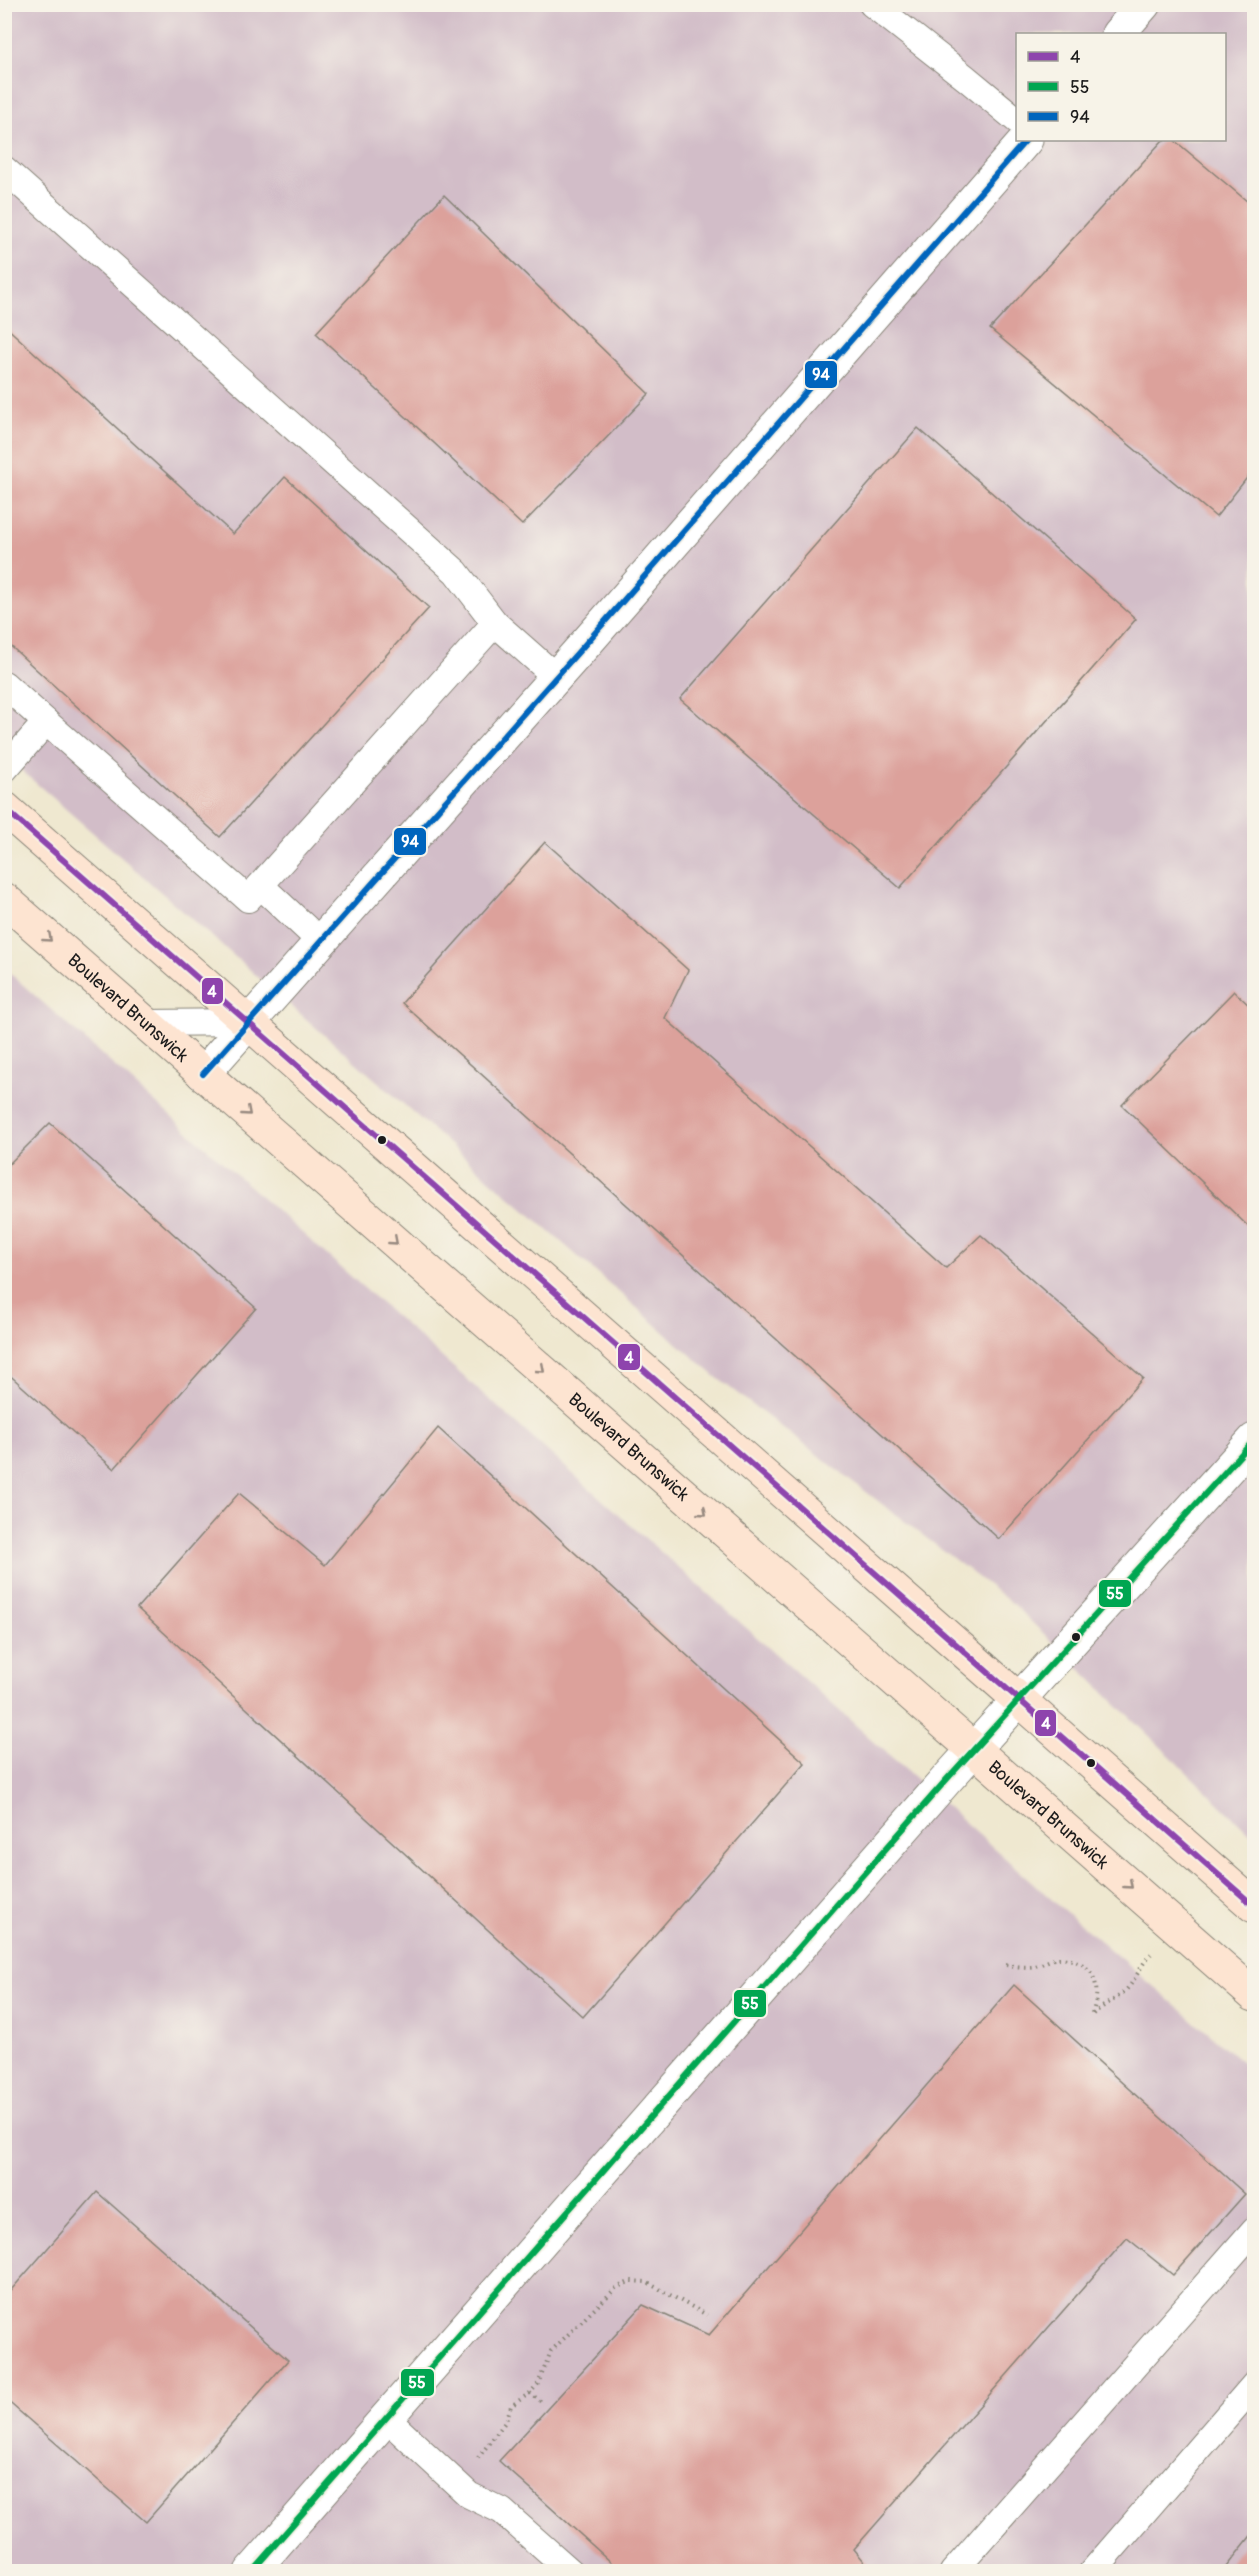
<svg xmlns="http://www.w3.org/2000/svg" width="1259" height="2576" viewBox="0 0 1259 2576" font-family="Pangolin,sans-serif">
	<rect width="100%" height="100%" fill="#f7f3e8"/>
	<filter id="ink" filterUnits="userSpaceOnUse"><feTurbulence type="fractalNoise" baseFrequency=".0167" numOctaves="2"/><feDisplacementMap in="SourceGraphic" scale="12" xChannelSelector="R" yChannelSelector="G"/><feConvolveMatrix kernelMatrix="1 2 1 2 8 2 1 2 1" color-interpolation-filters="sRGB"/></filter>
	<filter id="wash" filterUnits="userSpaceOnUse"><feTurbulence type="fractalNoise" baseFrequency=".008" numOctaves="4" result="noise"/><feDisplacementMap in="SourceGraphic" scale="24" xChannelSelector="R" yChannelSelector="G"/><feGaussianBlur stdDeviation="1.35" result="paint"/><feColorMatrix in="noise" values="0 0 0 0 0 0 0 0 0 0 0 0 0 0 0 0 0 1.4 0 .05"/><feComposite in="paint" operator="in"/></filter>
	<g filter="url(#wash)">
		<rect width="100%" height="100%" fill="#efe8d0"/>
		<g fill="#d2bdc8" fill-rule="evenodd">
			<path d="M 5,5 L 1254,5 L 1254,1837 L 1014,1605 L 716,1377 L 5,756 ZM 1018,34 L 1224,34 L 1224,140 L 1018,140 Z"/>
			<path d="M 4,968 L 1059,1906 L 1254,2072 L 1254,2571 L 5,2571 Z"/>
		</g>
		<g id="blocks">
			<g fill="#dca19b">
				<path d="M 1163,140 L 1174,140 L 1254,207 L 1254,469 L 1216,517 L 990,329 Z"/>
				<path d="M 444,195 L 649,394 L 522,525 L 316,333 Z"/>
				<path d="M 4,325 L 233,534 L 285,477 L 429,608 L 220,837 L 4,640 Z"/>
				<path d="M 918,428 L 1136,619 L 900,888 L 680,699 Z"/>
				<path d="M 545,842 L 688,970 L 665,1018 L 946,1268 L 981,1235 L 1143,1378 L 999,1539 L 402,1003 Z"/>
				<path d="M 1234,991 L 1254,1010 L 1254,1232 L 1122,1105 Z"/>
				<path d="M 50,1123 L 256,1308 L 114,1469 L 4,1370 L 4,1169 Z"/>
				<path d="M 438,1428 L 805,1763 L 583,2017 L 137,1608 L 239,1493 L 325,1565 Z"/>
				<path d="M 1014,1985 L 1245,2194 L 1173,2275 L 1127,2238 L 854,2549 L 873,2572 L 622,2572 L 499,2461 L 643,2305 L 709,2335 Z"/>
				<path d="M 97,2192 L 288,2360 L 146,2522 L 4,2398 L 4,2298 Z"/>
				<path d="M 1254,2532 L 1254,2572 L 1222,2572 Z"/>
			</g>
		</g>
	</g>
	<g filter="url(#ink)">
		<use href="#blocks" fill-opacity="0" stroke="#868276" stroke-width="1.5"/>
		<g fill="none" stroke-linecap="round" stroke-linejoin="round">
			<defs>
				<g id="lane">
					<path d="M 872,4 L 966,78 L 1018,121"/>
					<path d="M 4,169 L 456,572 L 495,623"/>
					<path d="M 4,684 L 46,722 L 4,770"/>
					<path d="M 46,722 L 248,899 L 495,623 L 556,677"/>
					<path d="M 261,886 L 321,942"/>
					<path d="M 145,1023 L 249,1022"/>
					<path d="M 386,2418 L 469,2495 L 502,2511 L 571,2572"/>
					<path d="M 953,2572 L 1254,2230"/>
					<path d="M 1092,2572 L 1254,2385"/>
				</g>
				<g id="street">
					<path d="M 1118,34 L 1144,4"/>
					<path d="M 203,1074 L 588,641 L 1026,140"/>
					<path d="M 251,2572 L 947,1779 L 1254,1440"/>
				</g>
				<g id="secondary">
					<path d="M 4,808 L 1254,1906"/>
					<path id="s1" d="M 4,899 L 1254,1995"/>
				</g>
			</defs>
			<use href="#lane" stroke="#868276" stroke-width="28"/>
			<use href="#street" stroke="#868276" stroke-width="35"/>
			<use href="#secondary" stroke="#868276" stroke-width="35"/>
			<g stroke="#868276" stroke-width="4" stroke-dasharray="1.5 4.5" stroke-linecap="butt">
				<path d="M 1006,1965 C 1015,1966 1027,1968 1035,1966 C 1044,1964 1053,1957 1062,1958 C 1096,1962 1102,1987 1092,2014"/>
				<path d="M 1093,2014 C 1102,2006 1115,2000 1124,1992 C 1136,1981 1140,1965 1151,1954"/>
				<path d="M 530,2393 L 544,2404"/>
				<path d="M 478,2458 L 506,2421 L 511,2406 L 530,2393 L 538,2384 L 551,2351 L 616,2288 L 631,2281 L 646,2282 L 707,2315"/>
			</g>
			<use href="#lane" stroke="#fff" stroke-width="26"/>
			<use href="#street" stroke="#fff" stroke-width="33"/>
			<use href="#secondary" stroke="#fde4d1" stroke-width="33"/>
			<defs>
				<path id="bus-1" d="M 4,808 L 1254,1906"/>
				<path id="bus-2" d="M 251,2572 L 947,1779 L 1254,1440"/>
				<path id="bus-3" d="M 203,1074 L 588,641 L 1026,140"/>
			</defs>
			<use href="#bus-1" stroke="#f7f3e8" stroke-width="10"/>
			<use href="#bus-2" stroke="#f7f3e8" stroke-width="10"/>
			<use href="#bus-3" stroke="#f7f3e8" stroke-width="10"/>
			<use href="#bus-1" stroke="#8e44ad" stroke-width="6"/>
			<use href="#bus-2" stroke="#00a651" stroke-width="6"/>
			<use href="#bus-3" stroke="#0065bd" stroke-width="6"/>
		</g>
		<defs><path id="oneway-chevron" d="M-2-3.5L2.5 0L-2 3.5" fill="none" stroke-width="1.6" stroke-linecap="round" stroke-linejoin="round" transform="scale(1.5)"/></defs>
		<g stroke="#988a80">
			<use href="#oneway-chevron" transform="translate(48 938) rotate(41)"/>
			<use href="#oneway-chevron" transform="translate(247 1112) rotate(41)"/>
			<use href="#oneway-chevron" transform="translate(394 1241) rotate(41)"/>
			<use href="#oneway-chevron" transform="translate(541 1369) rotate(41)"/>
			<use href="#oneway-chevron" transform="translate(703 1512) rotate(41)"/>
			<use href="#oneway-chevron" transform="translate(1129 1885) rotate(41)"/>
		</g>
	</g>
	<g fill="#1c1c1c" stroke="#f7f3e8" stroke-width="2">
		<circle cx="382" cy="1140" r="5"/>
		<circle cx="1076" cy="1637" r="5"/>
		<circle cx="1091" cy="1763" r="5"/>
	</g>
	<g text-anchor="middle" dominant-baseline="central" stroke-width="4.5" stroke-linejoin="round" paint-order="stroke">
		<g font-size="18" fill="#1c1c1c" stroke="#f7f3e8">
			<text stroke="none"><textPath href="#s1" startOffset="165">Boulevard Brunswick</textPath></text>
			<text stroke="none"><textPath href="#s1" startOffset="831">Boulevard Brunswick</textPath></text>
			<text stroke="none"><textPath href="#s1" startOffset="1389">Boulevard Brunswick</textPath></text>
		</g>
	</g>
	<g stroke="#f7f3e8" stroke-width="2">
		<rect x="804" y="360" width="34" height="29" rx="6" fill="#0065bd"/>
		<rect x="393" y="827" width="34" height="29" rx="6" fill="#0065bd"/>
		<rect x="201" y="977" width="23" height="28" rx="6" fill="#8e44ad"/>
		<rect x="617" y="1343" width="24" height="28" rx="6" fill="#8e44ad"/>
		<rect x="1098" y="1579" width="34" height="29" rx="6" fill="#00a651"/>
		<rect x="1034" y="1709" width="23" height="28" rx="6" fill="#8e44ad"/>
		<rect x="733" y="1989" width="34" height="29" rx="6" fill="#00a651"/>
		<rect x="400" y="2368" width="35" height="29" rx="6" fill="#00a651"/>
	</g>
	<g font-size="16" text-anchor="middle" font-weight="bold" fill="#fff">
		<text x="821" y="380">94</text>
		<text x="410" y="847">94</text>
		<text x="212" y="997">4</text>
		<text x="629" y="1363">4</text>
		<text x="1115" y="1599">55</text>
		<text x="1046" y="1729">4</text>
		<text x="750" y="2009">55</text>
		<text x="417" y="2388">55</text>
	</g>
	<rect width="1259" height="2576" fill="none" stroke="#f7f3e8" stroke-width="24"/>
	<rect x="1016" y="33" width="210" height="108" fill="#f7f3e8" stroke="#9f9d96" stroke-width="1.5"/>
	<rect x="1028" y="52" width="30" height="9" fill="#8e44ad" stroke="#9f9d96" stroke-width="1.5"/>
	<text x="1070" y="63" font-size="18" fill="#1c1c1c">4</text>
	<rect x="1028" y="82" width="30" height="9" fill="#00a651" stroke="#9f9d96" stroke-width="1.5"/>
	<text x="1070" y="93" font-size="18" fill="#1c1c1c">55</text>
	<rect x="1028" y="112" width="30" height="9" fill="#0065bd" stroke="#9f9d96" stroke-width="1.5"/>
	<text x="1070" y="123" font-size="18" fill="#1c1c1c">94</text>
</svg>
